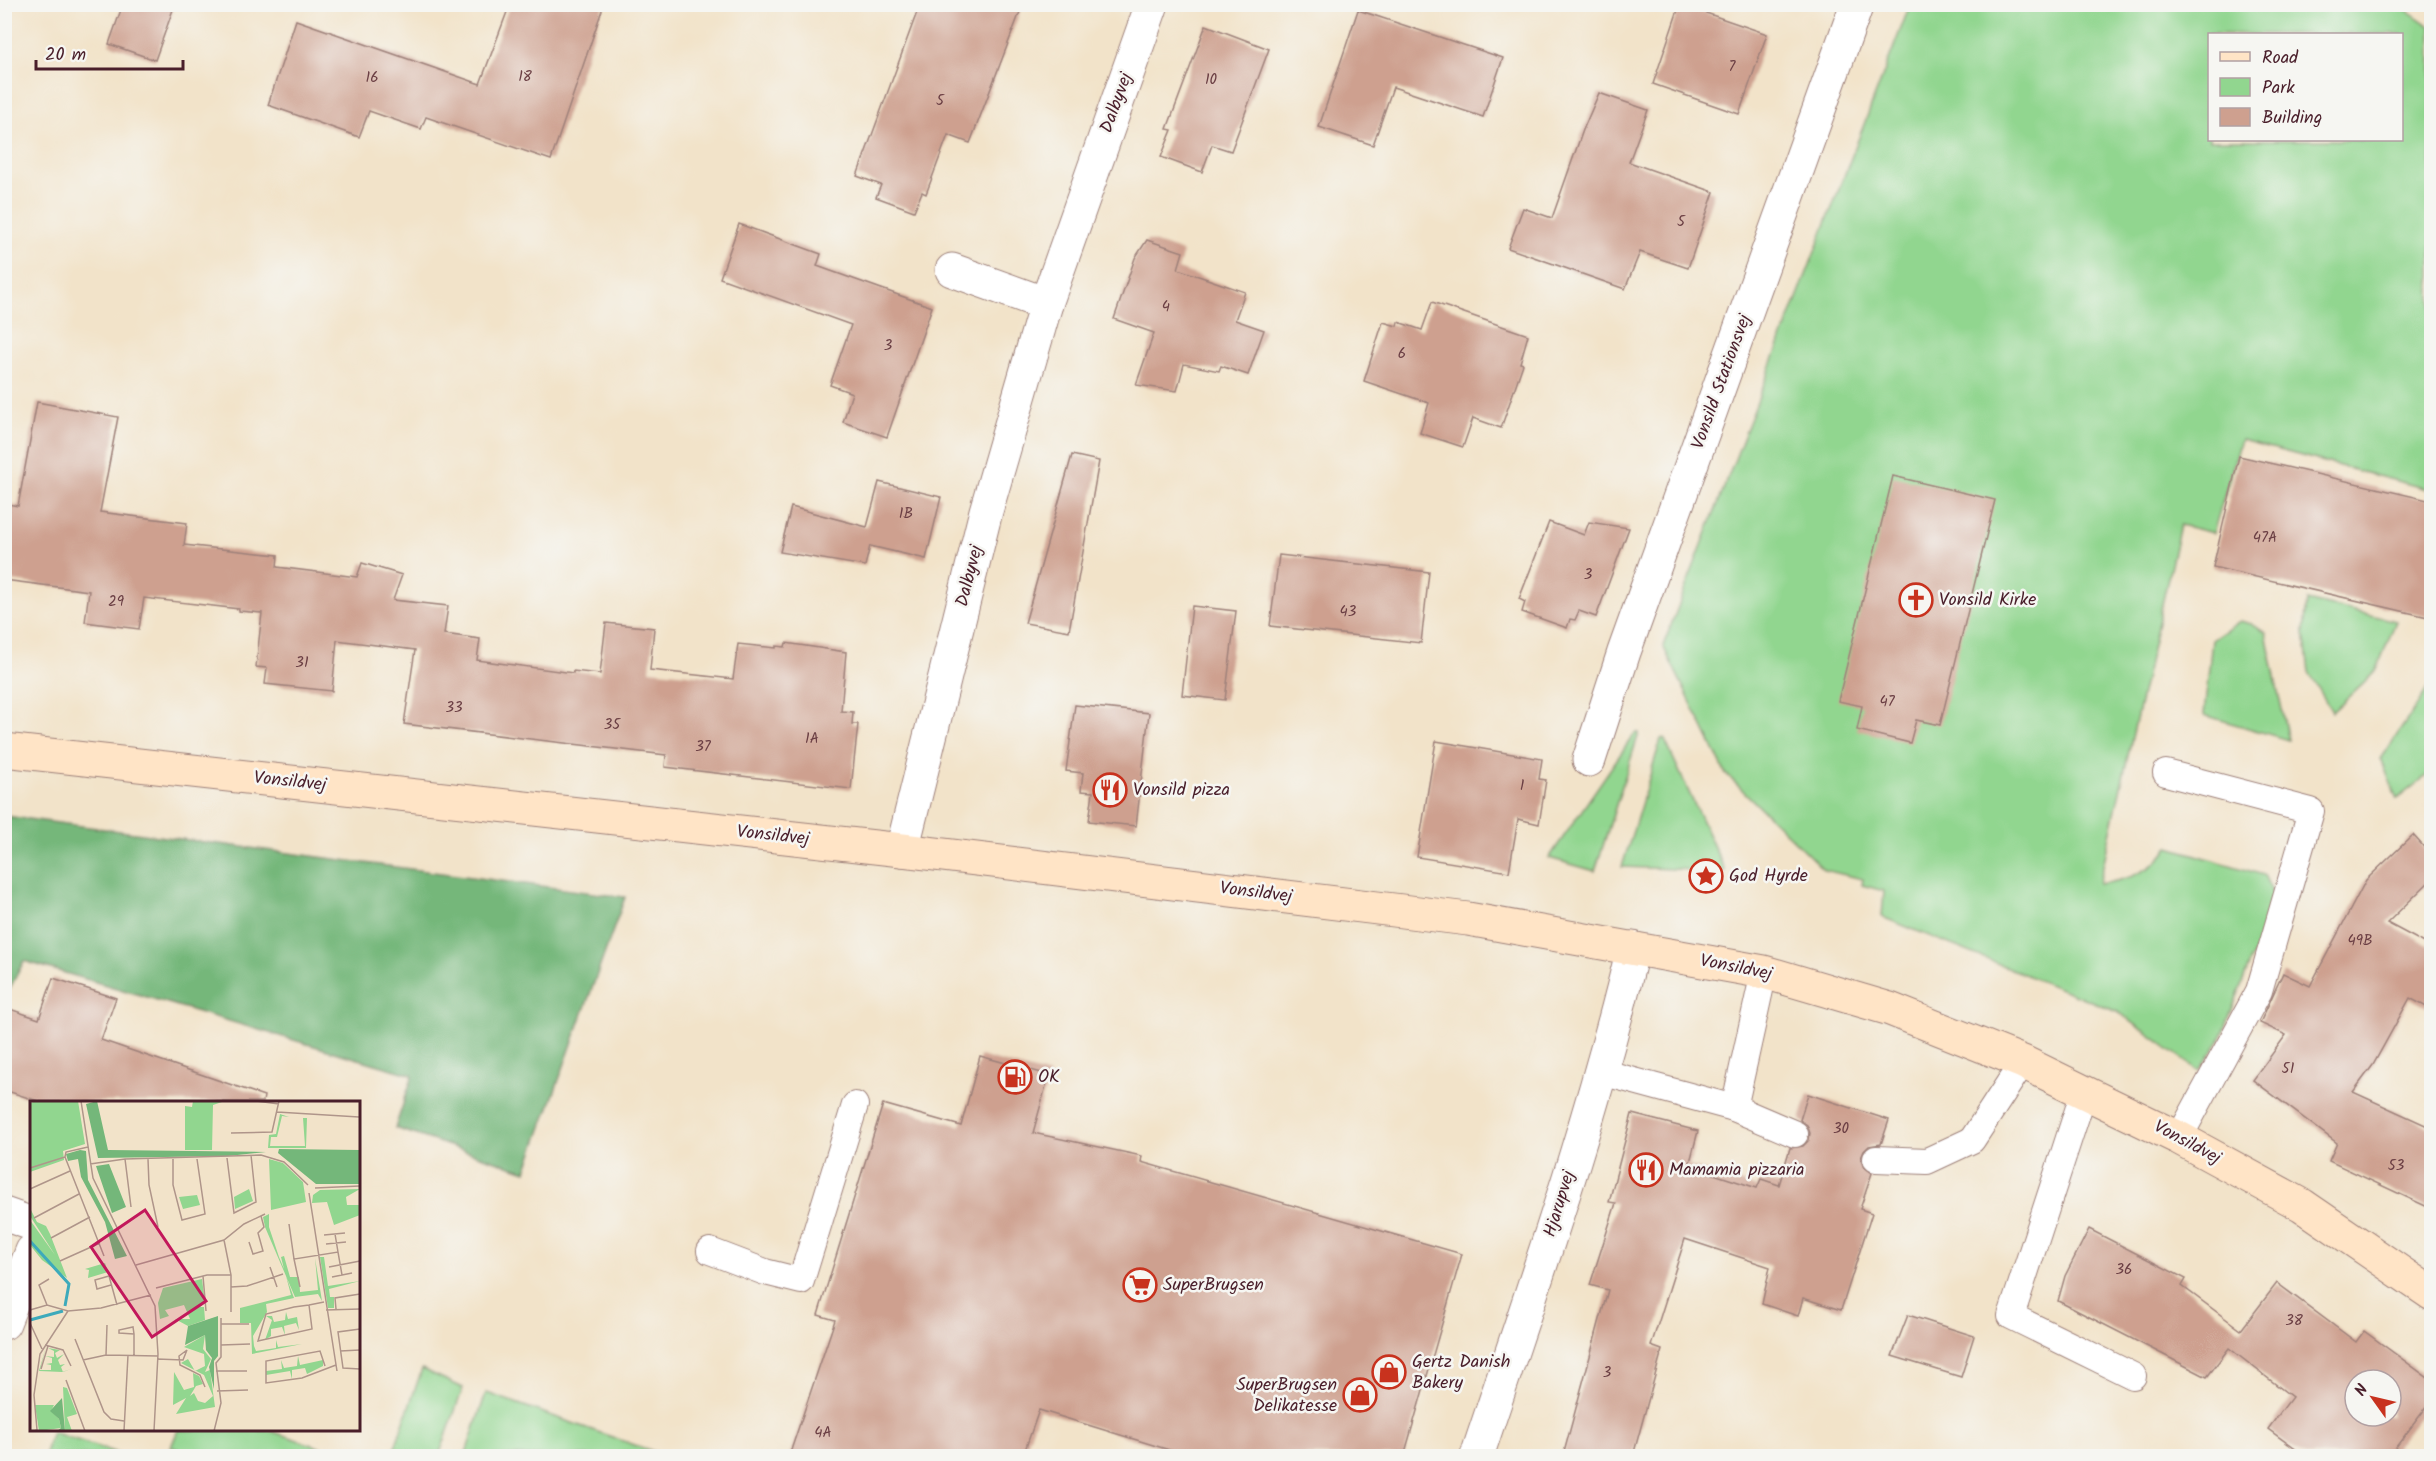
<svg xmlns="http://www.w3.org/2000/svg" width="2436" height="1461" viewBox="0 0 2436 1461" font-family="Kalam,sans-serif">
	<rect width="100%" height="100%" fill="#f6f6f2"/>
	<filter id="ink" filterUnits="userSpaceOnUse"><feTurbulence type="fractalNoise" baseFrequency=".0167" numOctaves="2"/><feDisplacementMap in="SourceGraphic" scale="12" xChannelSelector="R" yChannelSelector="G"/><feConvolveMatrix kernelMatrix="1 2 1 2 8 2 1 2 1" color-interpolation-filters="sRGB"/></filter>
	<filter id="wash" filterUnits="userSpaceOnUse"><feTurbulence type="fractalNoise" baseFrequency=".008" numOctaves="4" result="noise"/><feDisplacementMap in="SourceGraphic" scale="24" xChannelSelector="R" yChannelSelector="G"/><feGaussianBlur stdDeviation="1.35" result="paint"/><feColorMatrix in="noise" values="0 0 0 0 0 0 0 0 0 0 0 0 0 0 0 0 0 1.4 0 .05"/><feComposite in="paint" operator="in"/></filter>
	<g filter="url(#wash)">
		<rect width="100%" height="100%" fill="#f2e3c9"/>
		<g fill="#91d68f" stroke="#6e7a5d" stroke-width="1.5" fill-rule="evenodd">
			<path d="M 2398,4 L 2431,27 L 2431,490 L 2241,440 L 2213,533 L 2180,525 L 2099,884 C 2125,881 2155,871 2169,847 L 2264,875 L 2273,894 L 2258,942 L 2220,1041 L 2199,1071 L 2118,1012 L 1882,917 L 1884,891 L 1862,885 L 1863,879 L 1824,870 L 1726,774 L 1663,646 L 1910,5 ZM 2210,34 L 2402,34 L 2402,140 L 2210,140 Z"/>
			<path d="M 2307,600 L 2396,621 L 2376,671 L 2332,712 L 2309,672 L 2304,633 Z"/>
			<path d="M 2240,621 L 2255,625 L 2266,633 L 2288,740 L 2204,715 L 2212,640 Z"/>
			<path d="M 2431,684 L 2431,772 L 2397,799 L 2381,759 Z"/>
			<path d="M 1635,733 L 1639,733 L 1595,871 L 1549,858 Z"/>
			<path d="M 1664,738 L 1725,871 L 1622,867 L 1661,739 Z"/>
			<path d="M 422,1369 L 463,1388 L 439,1456 L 392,1456 Z"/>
			<path d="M 486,1393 L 487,1393 L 666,1456 L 465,1456 Z"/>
			<path d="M 178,1430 L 268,1430 L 345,1456 L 198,1456 L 171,1447 Z"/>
			<path d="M 52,1432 L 126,1456 L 44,1456 Z"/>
		</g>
		<path fill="#74b77a" stroke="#5f6b52" stroke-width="1.5" d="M 5,816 L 625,897 L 526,1171 L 395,1128 L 413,1075 L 24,961 L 9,990 L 5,989 Z"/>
		<g id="blocks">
			<g fill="#cea08f" fill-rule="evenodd">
				<path d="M 123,4 L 175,4 L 155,60 L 109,44 Z"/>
				<path d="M 510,4 L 604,4 L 551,160 L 426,117 L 421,129 L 369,111 L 359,137 L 268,105 L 296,20 L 480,84 Z"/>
				<path d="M 920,4 L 1023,4 L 970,143 L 948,135 L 926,194 L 922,192 L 914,211 L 876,197 L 881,185 L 857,176 Z"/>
				<path d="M 1680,4 L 1767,34 L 1739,114 L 1653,84 Z"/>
				<path d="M 1358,10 L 1503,58 L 1483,117 L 1393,87 L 1373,145 L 1319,127 Z"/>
				<path d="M 1206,25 L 1269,49 L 1231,151 L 1212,145 L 1202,172 L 1161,157 L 1172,130 L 1167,129 Z"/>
				<path d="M 1599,93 L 1648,110 L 1629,162 L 1714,192 L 1688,268 L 1640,252 L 1625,289 L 1508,248 L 1523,208 L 1552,218 L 1583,130 Z"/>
				<path d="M 739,224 L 821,254 L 817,266 L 932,307 L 887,437 L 843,422 L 852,393 L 830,385 L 851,325 L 720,278 Z"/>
				<path d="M 1147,240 L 1183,252 L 1178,269 L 1245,292 L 1235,320 L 1264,330 L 1248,375 L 1221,366 L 1219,371 L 1184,364 L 1177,391 L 1136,385 L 1154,333 L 1114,319 L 1135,258 Z"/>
				<path d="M 1432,302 L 1528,335 L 1520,363 L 1523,364 L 1501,428 L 1473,418 L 1463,447 L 1420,433 L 1429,403 L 1364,381 L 1383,322 L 1397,326 L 1398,322 L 1422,330 Z"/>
				<path d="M 37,402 L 118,417 L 100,512 L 187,523 L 184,545 L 278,555 L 277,567 L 357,577 L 362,563 L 402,575 L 393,600 L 448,606 L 444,634 L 480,639 L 477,660 L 573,673 L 573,671 L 600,674 L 606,623 L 654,628 L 650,670 L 733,679 L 738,644 L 776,648 L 776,646 L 785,647 L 786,643 L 846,652 L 841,711 L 853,712 L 852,724 L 858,724 L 851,789 L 665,767 L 666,755 L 404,724 L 415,650 L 337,640 L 332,691 L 265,684 L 267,668 L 256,667 L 262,613 L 239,611 L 239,609 L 144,598 L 139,629 L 85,622 L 89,591 L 4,580 L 4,503 L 18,506 Z"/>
				<path d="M 1072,455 L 1099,461 L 1069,631 L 1025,623 Z"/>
				<path d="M 2239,456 L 2432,501 L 2432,618 L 2213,567 Z"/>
				<path d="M 1893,476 L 1995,500 L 1940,725 L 1916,720 L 1910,743 L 1857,730 L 1862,706 L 1838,701 Z"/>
				<path d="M 879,482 L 941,497 L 926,559 L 870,546 L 865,566 L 780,552 L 791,507 L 867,527 Z"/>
				<path d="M 1549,522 L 1584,535 L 1589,522 L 1629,528 L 1596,617 L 1579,611 L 1575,620 L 1570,619 L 1567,628 L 1522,612 L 1525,602 L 1519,599 Z"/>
				<path d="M 1279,555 L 1429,572 L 1421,643 L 1270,626 Z"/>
				<path d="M 1192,606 L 1236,611 L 1225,700 L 1182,695 Z"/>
				<path d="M 1075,705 L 1149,713 L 1136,826 L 1089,821 L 1093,792 L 1081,791 L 1083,773 L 1066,771 Z"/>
				<path d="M 1436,741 L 1542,759 L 1539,779 L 1546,780 L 1539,824 L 1518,819 L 1509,872 L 1417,857 Z"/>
				<path d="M 2413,835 L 2432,856 L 2432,879 L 2387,923 L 2432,947 L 2432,1010 L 2410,998 L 2373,1065 L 2353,1092 L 2432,1128 L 2432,1209 L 2329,1161 L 2337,1143 L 2253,1080 L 2286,1035 L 2260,1023 L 2283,973 L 2310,986 L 2366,880 Z"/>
				<path d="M 53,978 L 116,998 L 101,1040 L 264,1096 L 263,1102 L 41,1102 L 4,1090 L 4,1007 L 39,1019 Z"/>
				<path d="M 980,1056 L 1049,1075 L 1033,1133 L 1142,1156 L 1141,1162 L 1462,1254 L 1404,1456 L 1189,1456 L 1039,1410 L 1023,1456 L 789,1456 L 835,1320 L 818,1315 L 883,1104 L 961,1126 Z"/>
				<path d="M 1808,1094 L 1889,1120 L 1881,1144 L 1869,1146 L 1864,1151 L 1861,1158 L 1863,1166 L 1872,1173 L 1860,1209 L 1872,1213 L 1841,1310 L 1803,1298 L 1798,1316 L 1762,1304 L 1770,1267 L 1685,1239 L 1651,1346 L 1662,1350 L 1633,1456 L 1563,1456 L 1608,1290 L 1590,1285 L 1616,1203 L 1609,1202 L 1632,1114 L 1698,1131 L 1689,1166 L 1757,1188 L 1761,1179 L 1779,1185 L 1790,1148 L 1803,1146 L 1809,1140 L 1810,1133 L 1807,1125 L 1800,1120 Z"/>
				<path d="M 2089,1229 L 2186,1279 L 2182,1286 L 2241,1330 L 2277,1283 L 2356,1342 L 2364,1331 L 2432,1381 L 2432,1400 L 2389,1456 L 2305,1456 L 2268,1429 L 2292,1397 L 2229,1348 L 2207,1377 L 2058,1301 L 2065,1276 ZM 2355,1380 L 2391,1380 L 2391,1416 L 2355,1416 Z"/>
				<path d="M 1908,1315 L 1974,1336 L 1961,1377 L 1892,1356 Z"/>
			</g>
		</g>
	</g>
	<g filter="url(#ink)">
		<use href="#blocks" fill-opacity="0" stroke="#9e817a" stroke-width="1.5"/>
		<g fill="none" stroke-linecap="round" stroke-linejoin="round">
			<defs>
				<g id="service">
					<path d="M 2166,773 L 2311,811 L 2259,991 L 2179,1138"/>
					<path d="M 1601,1072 L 1734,1108 L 1795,1134"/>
					<path d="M 2084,1092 L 2011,1316 L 2133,1376"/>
					<path d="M 1734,1108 L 1764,972"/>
					<path d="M 1876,1159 L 1927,1161 L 1972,1140 L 2023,1062"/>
					<path d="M 710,1251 L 765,1272 L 801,1281 L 855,1105"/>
				</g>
				<g id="minor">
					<path d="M 952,270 L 1046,304"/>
					<path d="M 1589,760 L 1624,652 L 1857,4"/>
					<path d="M 902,850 L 986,511 L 1046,304 L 1152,4"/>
					<path d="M 4,1214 L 32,1224"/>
					<path d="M 4,1323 L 32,1251"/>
				</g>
				<path id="tertiary" d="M 1477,1456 C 1533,1288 1592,1121 1633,948"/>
				<path id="secondary" d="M 4,750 L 902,850 L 1468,919 L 1764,972 L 1890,1009 L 2023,1062 L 2084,1092 L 2179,1138 L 2302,1205 L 2432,1294"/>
			</defs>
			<use href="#service" stroke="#9e817a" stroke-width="28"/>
			<use href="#minor" stroke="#9e817a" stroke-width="35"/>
			<use href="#tertiary" stroke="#9e817a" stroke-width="35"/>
			<use href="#secondary" stroke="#9e817a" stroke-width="35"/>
			<use href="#service" stroke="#fff" stroke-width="26"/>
			<use href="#minor" stroke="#fff" stroke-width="33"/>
			<use href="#tertiary" stroke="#fff" stroke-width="33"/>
			<use href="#secondary" stroke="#ffe4c6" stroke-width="33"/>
		</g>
	</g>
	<defs>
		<symbol id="church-ring" viewBox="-11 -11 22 22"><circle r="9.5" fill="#f6f6f2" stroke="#c8321e" stroke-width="1.5"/><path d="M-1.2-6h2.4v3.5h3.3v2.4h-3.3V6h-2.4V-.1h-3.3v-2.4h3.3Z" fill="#c8321e"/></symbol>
		<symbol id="restaurant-ring" viewBox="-11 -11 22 22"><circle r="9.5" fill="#f6f6f2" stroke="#c8321e" stroke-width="1.5"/><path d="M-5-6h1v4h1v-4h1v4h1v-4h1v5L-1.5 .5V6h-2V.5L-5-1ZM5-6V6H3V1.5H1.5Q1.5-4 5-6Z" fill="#c8321e"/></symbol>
		<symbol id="sight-ring" viewBox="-11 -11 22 22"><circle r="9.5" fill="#f6f6f2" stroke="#c8321e" stroke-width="1.5"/><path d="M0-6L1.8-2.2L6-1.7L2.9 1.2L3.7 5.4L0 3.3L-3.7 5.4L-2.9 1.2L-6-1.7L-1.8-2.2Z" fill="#c8321e"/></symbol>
		<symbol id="fuel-ring" viewBox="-11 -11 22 22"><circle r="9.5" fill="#f6f6f2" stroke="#c8321e" stroke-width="1.5"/><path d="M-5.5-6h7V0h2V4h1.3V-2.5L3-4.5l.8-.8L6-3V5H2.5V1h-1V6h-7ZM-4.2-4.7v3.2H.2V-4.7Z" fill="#c8321e"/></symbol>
		<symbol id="supermarket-ring" viewBox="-11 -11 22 22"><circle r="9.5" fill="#f6f6f2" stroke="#c8321e" stroke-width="1.5"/><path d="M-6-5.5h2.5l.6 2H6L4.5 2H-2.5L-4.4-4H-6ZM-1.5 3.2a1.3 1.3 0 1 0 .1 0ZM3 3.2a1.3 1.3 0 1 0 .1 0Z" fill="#c8321e"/></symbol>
		<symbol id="shop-ring" viewBox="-11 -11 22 22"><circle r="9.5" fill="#f6f6f2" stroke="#c8321e" stroke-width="1.5"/><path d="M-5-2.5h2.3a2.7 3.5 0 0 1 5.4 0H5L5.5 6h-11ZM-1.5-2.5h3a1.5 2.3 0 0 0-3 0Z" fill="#c8321e"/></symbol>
	</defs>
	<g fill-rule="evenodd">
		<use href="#church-ring" x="1897" y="581" width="38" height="38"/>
		<use href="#restaurant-ring" x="1091" y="771" width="38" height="38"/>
		<use href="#sight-ring" x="1687" y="857" width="38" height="38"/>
		<use href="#fuel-ring" x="996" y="1058" width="38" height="38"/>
		<use href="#restaurant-ring" x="1627" y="1151" width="38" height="38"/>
		<use href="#supermarket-ring" x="1121" y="1266" width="38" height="38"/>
		<use href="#shop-ring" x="1370" y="1353" width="38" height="38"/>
		<use href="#shop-ring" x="1341" y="1376" width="38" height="38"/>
	</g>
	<g text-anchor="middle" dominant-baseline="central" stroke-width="5" stroke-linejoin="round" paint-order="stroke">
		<g font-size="15" fill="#6b3f44">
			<text x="1732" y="67">7</text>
			<text x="525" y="77">18</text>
			<text x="372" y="78">16</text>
			<text x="1211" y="80">10</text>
			<text x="940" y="101">5</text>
			<text x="1681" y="222">5</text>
			<text x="1166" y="307">4</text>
			<text x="888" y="346">3</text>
			<text x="1402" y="354">6</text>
			<text x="906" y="514">1B</text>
			<text x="2265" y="538">47A</text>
			<text x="1588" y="575">3</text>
			<text x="116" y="602">29</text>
			<text x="1348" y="612">43</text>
			<text x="302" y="663">31</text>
			<text x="1887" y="702">47</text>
			<text x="454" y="708">33</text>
			<text x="612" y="725">35</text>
			<text x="812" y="739">1A</text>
			<text x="703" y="747">37</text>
			<text x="1522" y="786">1</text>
			<text x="2360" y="941">49B</text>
			<text x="2288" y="1069">51</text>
			<text x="1841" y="1129">30</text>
			<text x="2396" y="1166">53</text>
			<text x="2124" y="1270">36</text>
			<text x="2294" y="1321">38</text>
			<text x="1607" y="1373">3</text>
			<text x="823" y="1433">4A</text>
		</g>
		<g font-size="18" fill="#4a1f2b" stroke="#f6f6f2">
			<text transform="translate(1117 103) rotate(-70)">Dalbyvej</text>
			<text transform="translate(1722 382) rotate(-70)">Vonsild Stationsvej</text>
			<text transform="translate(970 576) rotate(-76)">Dalbyvej</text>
			<text transform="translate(290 782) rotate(6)">Vonsildvej</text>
			<text transform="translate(773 836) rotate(6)">Vonsildvej</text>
			<text transform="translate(1256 893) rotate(7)">Vonsildvej</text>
			<text transform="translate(1736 968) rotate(11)">Vonsildvej</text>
			<text transform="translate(2187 1143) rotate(28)">Vonsildvej</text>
			<text transform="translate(1560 1204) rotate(-73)">Hjarupvej</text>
		</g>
		<g font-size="18" fill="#4a1f2b" stroke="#f6f6f2" text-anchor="start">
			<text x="1939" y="600">Vonsild Kirke</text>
			<text x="1133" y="790">Vonsild pizza</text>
			<text x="1729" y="876">God Hyrde</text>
			<text x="1038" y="1077">OK</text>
			<text x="1669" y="1170">Mamamia pizzaria</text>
			<text x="1163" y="1285">SuperBrugsen</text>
			<text x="1412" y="1362">Gertz Danish<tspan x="1412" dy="21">Bakery</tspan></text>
			<text x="1337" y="1385" text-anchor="end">SuperBrugsen<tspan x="1337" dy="21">Delikatesse</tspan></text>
		</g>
	</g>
	<g transform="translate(30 1101)">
		<rect width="330" height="330" fill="#f2e3c9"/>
		<path d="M 7,0 L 48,0 L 55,43 L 33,50 L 34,59 L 0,71 L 0,2 ZM 163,0 L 192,1 L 183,4 L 182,49 L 155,49 L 155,5 L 162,6 ZM 250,13 L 259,16 L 252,15 L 247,36 L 241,36 L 240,45 L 275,45 L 273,17 L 277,17 L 276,47 L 238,47 L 239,34 L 246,33 ZM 239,58 L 253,62 L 273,81 L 276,101 L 241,109 ZM 219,88 L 223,100 L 205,108 L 204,96 ZM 330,88 L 316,96 L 317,104 L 330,104 L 330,114 L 304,124 L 297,101 L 282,102 L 283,94 L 290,89 ZM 167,94 L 170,104 L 153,108 L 149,96 ZM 0,107 L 7,121 L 16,125 L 20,133 L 37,177 L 12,159 L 0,144 L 0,119 L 25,154 L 0,115 ZM 239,113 L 239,126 L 249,156 L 254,168 L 251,156 L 254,155 L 260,176 L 269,176 L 270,191 L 288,189 L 285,157 L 292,200 L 288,193 L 265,196 L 235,126 L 233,116 ZM 290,156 L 294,156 L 298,185 L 330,180 L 299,188 L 300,196 L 304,196 L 304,207 L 298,207 ZM 75,162 L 78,171 L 58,177 L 59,169 L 55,168 ZM 256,175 L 264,197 L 236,203 L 237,211 L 223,235 L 224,245 L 226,250 L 246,247 L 246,239 L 248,246 L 272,243 L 222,253 L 221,222 L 210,222 L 210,207 L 261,194 ZM 172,178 L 175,202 L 170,206 L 174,206 L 175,219 L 158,225 L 145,218 L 160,218 L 154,204 L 135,209 L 139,215 L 130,218 L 128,202 L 133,187 ZM 256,211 L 258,218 L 267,216 L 269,229 L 266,222 L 254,225 L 255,234 L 252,226 L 241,228 L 241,235 L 235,239 L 242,219 L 236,215 L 242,215 L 244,221 L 255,219 ZM 175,234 L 173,248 L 181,258 L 175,271 L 180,269 L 185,306 L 146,313 L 156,297 L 143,304 L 144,271 L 154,289 L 164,286 L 163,272 L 169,275 L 173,283 L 166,285 L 160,295 L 164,292 L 168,300 L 175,302 L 183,295 L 174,274 L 151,262 L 158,258 L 165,270 L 175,265 L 174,253 L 154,246 ZM 16,246 L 10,269 L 21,269 L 21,264 L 16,263 L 22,262 L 22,257 L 15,255 L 24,256 L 24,250 L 18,247 L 30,249 L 25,252 L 27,257 L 34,253 L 28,259 L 30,264 L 35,263 L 31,266 L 33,271 L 41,268 L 32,271 L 9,270 ZM 268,255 L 270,264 L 293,259 L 293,265 L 277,273 L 275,267 L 262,269 L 262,278 L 260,270 L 236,274 L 236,270 L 252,268 L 251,259 L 254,267 L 267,265 ZM 33,286 L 37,287 L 47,313 L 37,316 L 42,330 L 35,330 ZM 5,304 L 24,304 L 21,310 L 29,318 L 31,327 L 9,330 Z" fill="#91d68f"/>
		<path d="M 67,0 L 78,49 L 236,51 L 198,55 L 68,57 L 56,3 ZM 249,48 L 330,49 L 330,83 L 286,83 L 248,52 ZM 50,49 L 56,50 L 58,79 L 97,155 L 85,158 L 75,121 L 51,76 L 48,58 L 38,60 L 36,53 ZM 79,63 L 96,106 L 82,112 L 66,65 ZM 188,215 L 188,255 L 184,260 L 184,288 L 179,266 L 182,257 L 176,249 L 175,234 L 155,244 L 158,225 ZM 32,297 L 35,330 L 27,330 L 31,327 L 29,318 L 20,310 Z" fill="#74b77a"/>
		<path fill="none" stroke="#3daabb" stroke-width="3" d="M 0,140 L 39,183 L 35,205M 0,219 L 33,210"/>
		<path fill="none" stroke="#af958a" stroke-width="1.5" d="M 51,0 L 63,77 L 125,205 L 128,253 L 124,330M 226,0 L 249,3M 247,11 L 329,16M 201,32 L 242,31 L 249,0M 35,56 L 74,155M 197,57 L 204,112 L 226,101 L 221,54M 95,58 L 101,106M 118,58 L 119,84 L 128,126M 143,58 L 143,84 L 152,119 L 175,113 L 167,58M 60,63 L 95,58 L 231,54 L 254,61 L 278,84M 0,67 L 35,56 L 36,51 L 58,46M 285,87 L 330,85M 0,88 L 40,70M 279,92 L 307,270M 4,117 L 49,93M 259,123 L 264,158M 305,133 L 308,151M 294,134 L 315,132M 21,137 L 60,116M 194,139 L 201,174 L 201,211M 219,141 L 223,153 L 233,150 L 228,132 L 234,126 L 231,115M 296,143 L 316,141M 30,160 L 70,142M 106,164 L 194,139 L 214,123 L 235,113M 240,166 L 247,186M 299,166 L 330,160M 173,175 L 176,210M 302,176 L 322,172M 81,184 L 67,188 L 65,179 L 79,175 L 87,204M 201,186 L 217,185 L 253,173M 270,186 L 264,158 L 308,151 L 312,174M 126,187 L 177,174 L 201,174M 17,204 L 9,184 L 19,178M 279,204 L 282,228 L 228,240 L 236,213 L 264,206 L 279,204 L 294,201M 306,208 L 305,197 L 330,193M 0,209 L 17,204 L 38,210 L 71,207 L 121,194M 296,209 L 330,208M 0,222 L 12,248M 191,223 L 219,223M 330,228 L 308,231 L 313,267 L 330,268M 104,233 L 89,232 L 89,229 L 103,226 L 104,233 L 104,254M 45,238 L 74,311 L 81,318 L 94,320M 15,244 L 33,249 L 41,265M 191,244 L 220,243M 157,249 L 149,255 L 150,264 L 170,274 L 175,286M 310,250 L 330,249M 76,254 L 77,224M 127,258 L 153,259 L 157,249M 53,259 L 76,254 L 128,255M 295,265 L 290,250 L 236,260 L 236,282 L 272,277 L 306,264M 11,268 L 18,245M 186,270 L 217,270M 36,279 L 55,330M 187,290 L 218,289M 4,330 L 7,329 L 4,294 L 10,253 L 38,210M 94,330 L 98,254M 184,330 L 191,302 L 186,262 L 191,256 L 191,217"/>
		<path fill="#c2185b" fill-opacity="0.15" stroke="#c2185b" stroke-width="3" d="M 115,109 L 176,200 L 122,236 L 61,146 Z"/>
		<rect width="330" height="330" fill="none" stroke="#4a1f2b" stroke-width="3"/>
	</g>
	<rect width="2436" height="1461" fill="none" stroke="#f6f6f2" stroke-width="24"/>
	<rect x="2208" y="33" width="195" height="108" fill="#f6f6f2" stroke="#b1a0a2" stroke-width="1.5"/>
	<rect x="2220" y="52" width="30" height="9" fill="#ffe4c6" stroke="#b1a0a2" stroke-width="1.5"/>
	<text x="2262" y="63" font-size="18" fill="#4a1f2b">Road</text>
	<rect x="2220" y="78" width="30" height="18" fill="#91d68f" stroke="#b1a0a2" stroke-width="1.5"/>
	<text x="2262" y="93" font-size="18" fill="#4a1f2b">Park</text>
	<rect x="2220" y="108" width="30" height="18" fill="#cea08f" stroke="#b1a0a2" stroke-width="1.5"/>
	<text x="2262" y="123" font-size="18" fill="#4a1f2b">Building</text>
	<g transform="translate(2373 1398) rotate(304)"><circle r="28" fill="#f6f6f2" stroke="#b1a0a2" stroke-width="1.5"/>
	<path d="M0-4.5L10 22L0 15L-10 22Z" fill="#c8321e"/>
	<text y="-9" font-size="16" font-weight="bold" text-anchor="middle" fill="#4a1f2b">N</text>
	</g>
	<path d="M36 60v9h147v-9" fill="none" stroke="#4a1f2b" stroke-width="3"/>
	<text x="45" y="60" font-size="18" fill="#4a1f2b" stroke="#f6f6f2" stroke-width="4.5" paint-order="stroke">20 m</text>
</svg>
